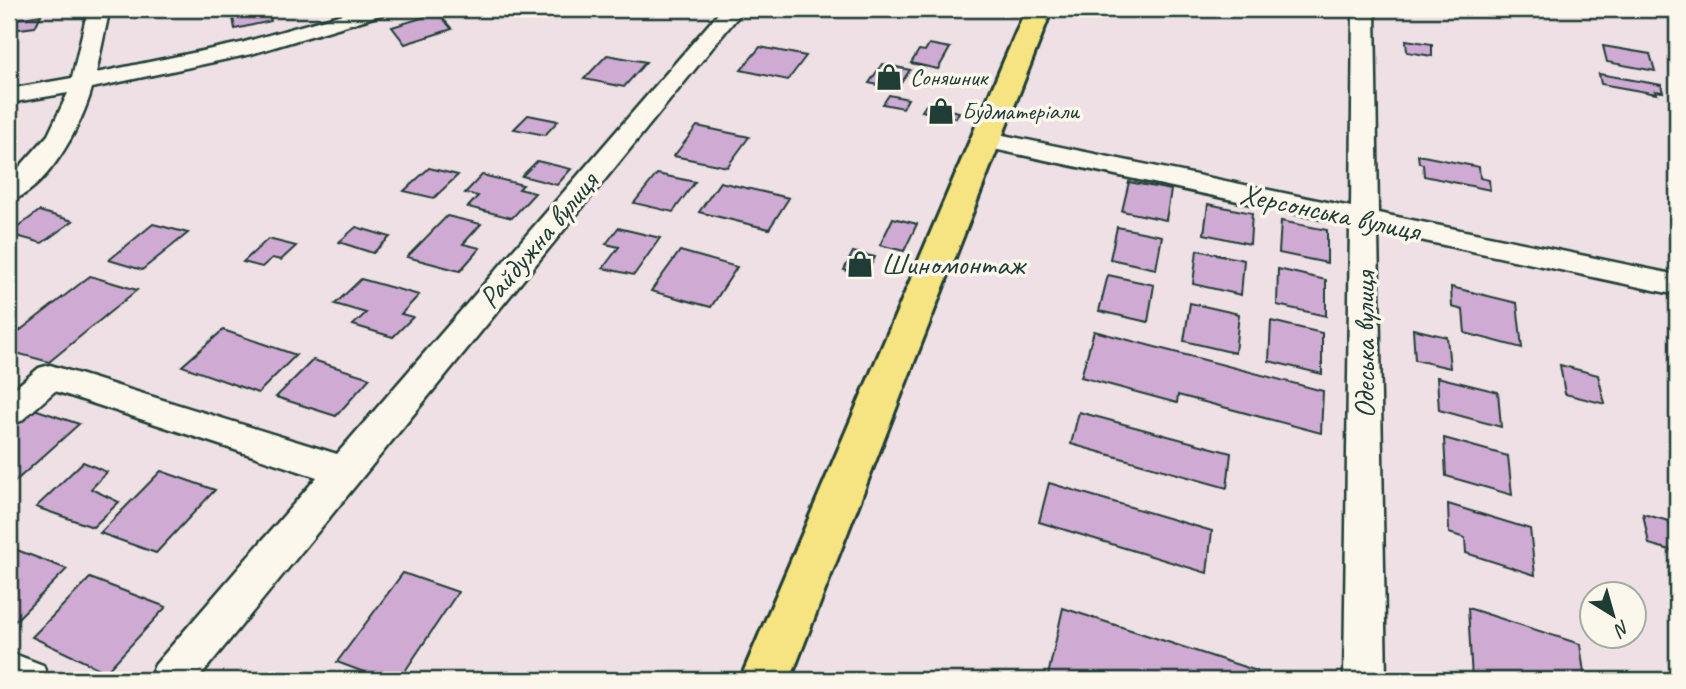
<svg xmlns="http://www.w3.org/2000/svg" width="1686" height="689" viewBox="0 0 1686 689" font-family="Caveat,sans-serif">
	<rect width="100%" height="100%" fill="#eee0e5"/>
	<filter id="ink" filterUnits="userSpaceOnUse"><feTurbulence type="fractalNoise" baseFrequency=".0143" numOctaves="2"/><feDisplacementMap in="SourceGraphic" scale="14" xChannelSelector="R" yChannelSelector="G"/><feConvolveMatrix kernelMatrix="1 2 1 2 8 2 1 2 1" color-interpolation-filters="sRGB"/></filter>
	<g filter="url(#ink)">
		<g fill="#cfabd4" stroke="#1f3d34" stroke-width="2">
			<path d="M 247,9 L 268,9 L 271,21 L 235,29 L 232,12 Z"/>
			<path d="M 481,9 L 518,9 L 511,15 Z"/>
			<path d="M 438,13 L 452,29 L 405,44 L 392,27 Z"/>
			<path d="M 41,15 L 35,27 L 12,30 L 9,37 L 9,20 Z"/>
			<path d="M 1406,40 L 1432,44 L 1432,56 L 1407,52 Z"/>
			<path d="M 929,44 L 950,48 L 938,69 L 911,63 L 919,50 L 925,51 Z"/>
			<path d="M 1603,46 L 1650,54 L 1655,71 L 1607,62 Z"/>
			<path d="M 760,47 L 806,56 L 788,80 L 741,70 Z"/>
			<path d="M 607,55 L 646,62 L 624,87 L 584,79 Z"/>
			<path d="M 882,64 L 910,70 L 897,89 L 869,83 Z"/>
			<path d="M 1599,74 L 1661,85 L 1663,92 L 1655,91 L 1657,94 L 1601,84 Z"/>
			<path d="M 889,95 L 908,99 L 903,108 L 883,104 Z"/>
			<path d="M 926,105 L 959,112 L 956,118 L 922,111 Z"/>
			<path d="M 528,115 L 558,121 L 545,135 L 514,129 Z"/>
			<path d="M 697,126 L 749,137 L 727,167 L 674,156 Z"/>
			<path d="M 1418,155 L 1479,167 L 1480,178 L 1489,180 L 1490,190 L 1424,176 L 1423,164 L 1419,163 Z"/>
			<path d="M 537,161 L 571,169 L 557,185 L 522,176 Z"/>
			<path d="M 429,168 L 458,175 L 434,198 L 404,191 Z"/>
			<path d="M 657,174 L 695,182 L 673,212 L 634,203 Z"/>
			<path d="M 482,175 L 523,185 L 519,189 L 535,193 L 512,218 L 468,207 L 478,196 L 465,193 Z"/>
			<path d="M 720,182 L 789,198 L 769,229 L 699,212 Z"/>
			<path d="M 1129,182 L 1171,190 L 1166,220 L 1122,211 Z"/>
			<path d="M 1208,204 L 1252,213 L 1250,244 L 1204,234 Z"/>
			<path d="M 39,211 L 73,221 L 42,243 L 9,234 Z"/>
			<path d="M 447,216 L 481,224 L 463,244 L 480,248 L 460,271 L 407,257 Z"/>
			<path d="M 893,218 L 917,224 L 904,251 L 880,245 Z"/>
			<path d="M 1281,221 L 1327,230 L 1327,263 L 1279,253 Z"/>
			<path d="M 153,224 L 188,233 L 142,270 L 109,260 Z"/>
			<path d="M 356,227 L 390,237 L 373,253 L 339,242 Z"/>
			<path d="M 1117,227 L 1162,236 L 1156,269 L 1110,259 Z"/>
			<path d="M 618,228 L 660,238 L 634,275 L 603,268 L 619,247 L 606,244 Z"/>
			<path d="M 268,239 L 296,246 L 281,260 L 272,258 L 262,267 L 243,262 Z"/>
			<path d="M 1197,250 L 1244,260 L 1241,295 L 1193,284 Z"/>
			<path d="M 680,251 L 737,267 L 711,307 L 651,291 Z"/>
			<path d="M 853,252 L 875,257 L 866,275 L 844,270 Z"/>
			<path d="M 1278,269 L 1326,280 L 1326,316 L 1277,305 Z"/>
			<path d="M 1108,275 L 1154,285 L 1148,322 L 1099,311 Z"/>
			<path d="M 90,276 L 137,290 L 49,362 L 9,351 L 9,339 Z"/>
			<path d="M 361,279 L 419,295 L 401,314 L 413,317 L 393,337 L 353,325 L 366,313 L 335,304 Z"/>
			<path d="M 1451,287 L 1517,303 L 1522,348 L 1465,333 L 1463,310 L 1452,307 Z"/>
			<path d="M 1190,303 L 1239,314 L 1235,353 L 1184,341 Z"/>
			<path d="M 1271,321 L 1322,333 L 1322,374 L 1269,361 Z"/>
			<path d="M 1413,329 L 1447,337 L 1450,368 L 1415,360 Z"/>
			<path d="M 223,330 L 296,355 L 258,393 L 182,366 Z"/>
			<path d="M 1094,331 L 1323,391 L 1321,433 L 1178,395 L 1177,403 L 1081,377 Z"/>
			<path d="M 313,360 L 370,378 L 336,416 L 276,397 Z"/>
			<path d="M 1560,365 L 1598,375 L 1605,404 L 1565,394 Z"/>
			<path d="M 1437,377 L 1498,392 L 1501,427 L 1439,410 Z"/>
			<path d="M 34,409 L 79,424 L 10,486 L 9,431 Z"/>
			<path d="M 1079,412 L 1231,453 L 1227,488 L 1071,444 Z"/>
			<path d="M 1444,438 L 1508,456 L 1512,495 L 1446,476 Z"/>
			<path d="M 83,462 L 107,472 L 91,489 L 119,502 L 93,527 L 36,507 Z"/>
			<path d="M 161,471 L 215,490 L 156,553 L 100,533 Z"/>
			<path d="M 1049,483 L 1212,531 L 1207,573 L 1039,522 Z"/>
			<path d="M 1448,504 L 1530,529 L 1535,575 L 1466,553 L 1465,538 L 1449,533 Z"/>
			<path d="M 1643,514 L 1669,521 L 1677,552 L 1649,544 Z"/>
			<path d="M 9,547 L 67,569 L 9,627 Z"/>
			<path d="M 403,573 L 458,592 L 399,680 L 385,680 L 337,662 Z"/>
			<path d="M 90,578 L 166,607 L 106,672 L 32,637 Z"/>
			<path d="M 1063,608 L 1257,671 L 1256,680 L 1047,680 Z"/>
			<path d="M 1468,608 L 1580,644 L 1585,680 L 1472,680 Z"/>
		</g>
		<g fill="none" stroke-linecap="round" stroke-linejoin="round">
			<defs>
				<g id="minor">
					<path d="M 85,9 L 105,9 L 108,17 L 96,73 L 241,43 L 360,9 L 391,9 L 387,13 L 251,54 L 92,88 C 83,123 47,192 9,201 L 9,179 L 48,135 L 68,93 L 9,103 L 9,89 L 72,78 L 86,17 Z"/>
					<path d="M 722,9 L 744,9 L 197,680 L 149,680 L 155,665 L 317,477 L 55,391 L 21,421 L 9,425 L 9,393 L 39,368 L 50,365 L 337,454 Z"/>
					<path d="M 1353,9 L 1375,9 L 1378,213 L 1677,275 L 1677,295 L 1378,231 L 1386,680 L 1344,680 L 1350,225 L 984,147 L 975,144 L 971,139 L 975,134 L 984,131 L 1351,207 Z"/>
					<path d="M 9,652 L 43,665 L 49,680 L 9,680 Z"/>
				</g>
				<path id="major" d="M 1026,9 L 1052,9 L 790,680 L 740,680 Z"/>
			</defs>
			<use href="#minor" stroke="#1f3d34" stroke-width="5"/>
			<use href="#major" stroke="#1f3d34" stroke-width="6"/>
			<use href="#minor" fill="#fbf7ec" fill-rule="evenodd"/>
			<use href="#major" fill="#f6e381" fill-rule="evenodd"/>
		</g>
	</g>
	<defs>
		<symbol id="shop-bare" viewBox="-9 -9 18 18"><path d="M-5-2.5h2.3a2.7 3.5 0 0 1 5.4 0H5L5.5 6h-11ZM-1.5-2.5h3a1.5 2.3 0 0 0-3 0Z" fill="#1f3d34" stroke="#fbf7ec" stroke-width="2.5" paint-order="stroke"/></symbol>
	</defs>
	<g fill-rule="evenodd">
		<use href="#shop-bare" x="870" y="58" width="38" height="38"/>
		<use href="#shop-bare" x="922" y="92" width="38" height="38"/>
		<use href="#shop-bare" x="841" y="245" width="38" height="38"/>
	</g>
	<g text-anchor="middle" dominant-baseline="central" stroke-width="7" stroke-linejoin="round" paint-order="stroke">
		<g font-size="24" fill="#1f3d34" stroke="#fbf7ec" text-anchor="start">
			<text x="910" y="77">Соняшник</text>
			<text x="962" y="111">Будматеріали</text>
		</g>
		<g font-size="30" fill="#1f3d34" stroke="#fbf7ec">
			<text transform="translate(1330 212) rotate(12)">Херсонська вулиця</text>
			<text transform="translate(538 240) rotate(-50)">Райдужна вулиця</text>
			<text transform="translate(1364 345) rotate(-90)">Одеська вулиця</text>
		</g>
		<g font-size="30" fill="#1f3d34" stroke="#fbf7ec" text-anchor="start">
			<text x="881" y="264">Шиномонтаж</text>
		</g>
	</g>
	<rect width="1686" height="689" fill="none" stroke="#fbf7ec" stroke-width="35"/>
	<rect x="18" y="18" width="1651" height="654" fill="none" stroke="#1f3d34" stroke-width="2.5" filter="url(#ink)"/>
	<g transform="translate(1613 615) rotate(143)"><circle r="33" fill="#fbf7ec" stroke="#a3ada2" stroke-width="2"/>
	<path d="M0-5L12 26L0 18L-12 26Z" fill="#1f3d34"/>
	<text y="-10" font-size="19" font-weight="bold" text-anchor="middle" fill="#1f3d34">N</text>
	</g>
</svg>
